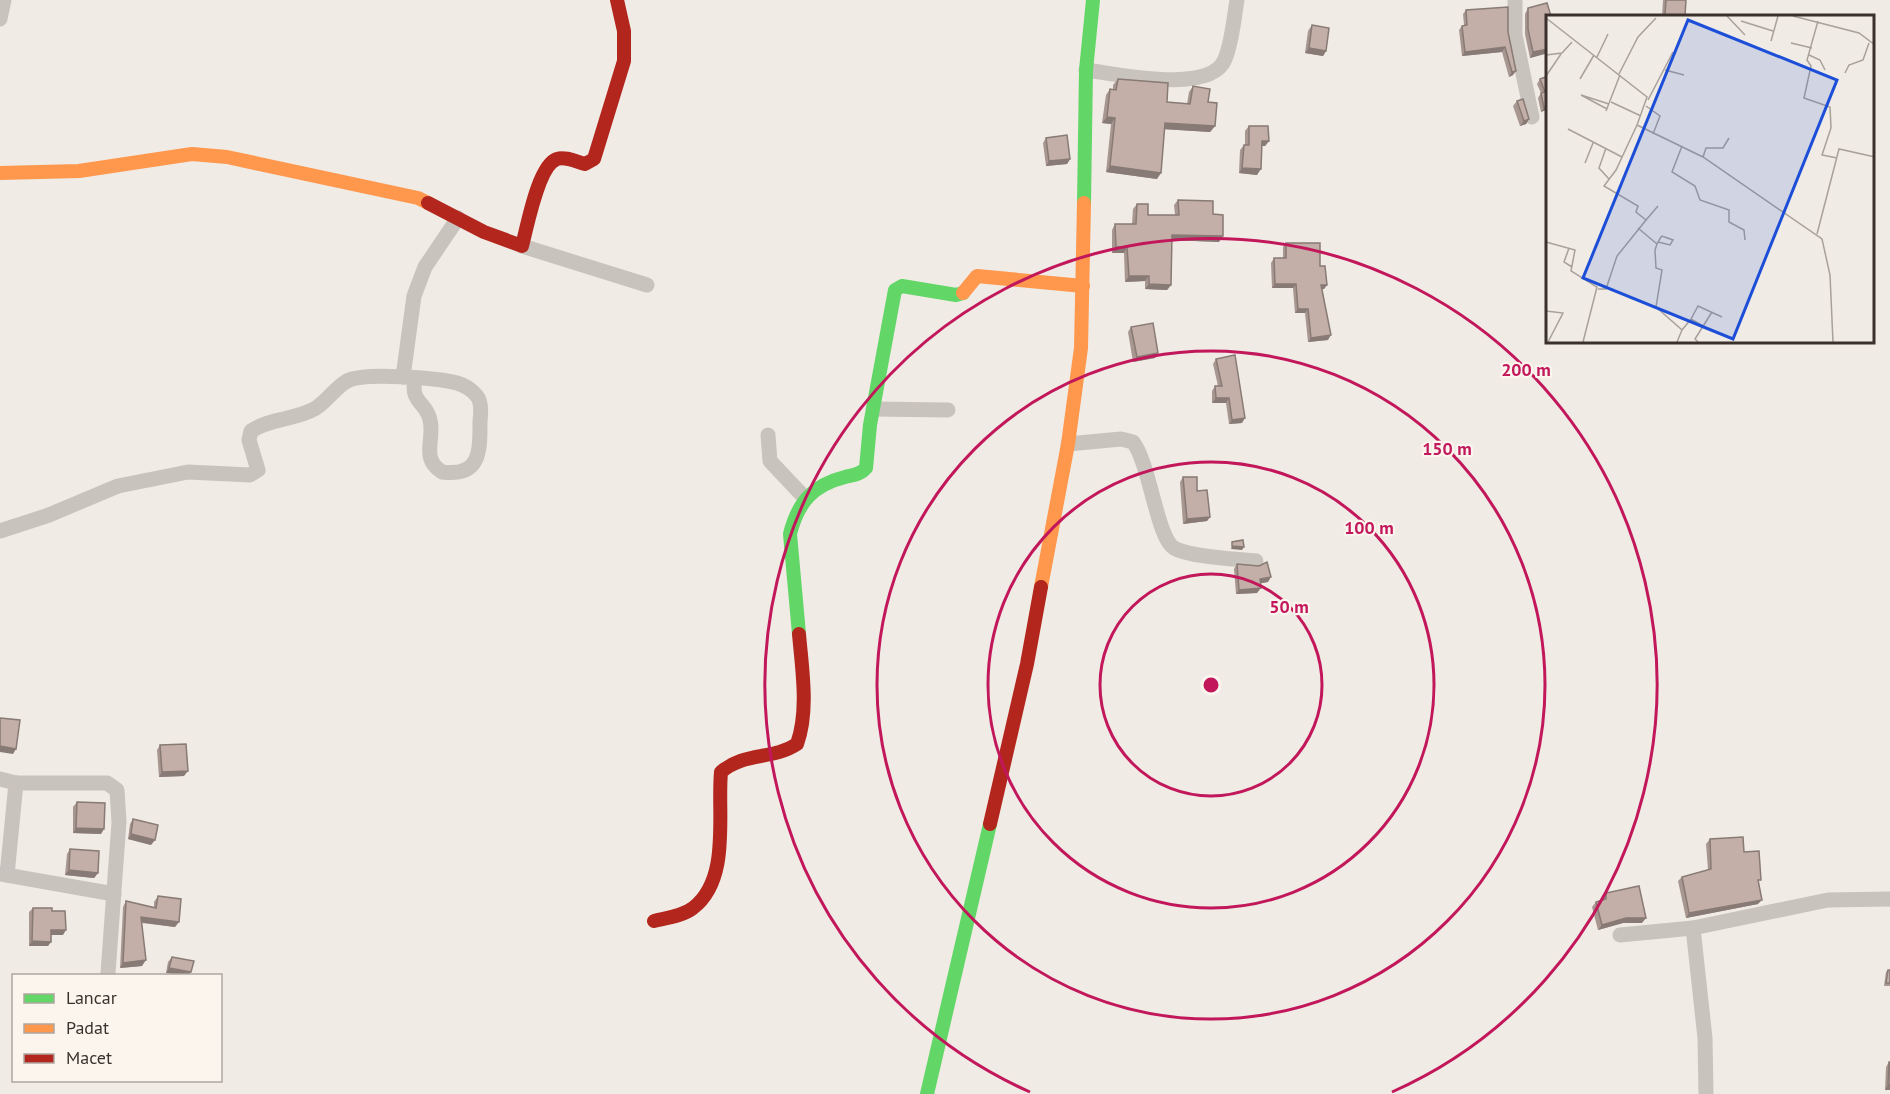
<svg xmlns="http://www.w3.org/2000/svg" width="1890" height="1094" viewBox="0 0 1890 1094" font-family="'PT Sans',sans-serif">
	<rect width="100%" height="100%" fill="#f0ebe5"/>
	<g fill="none" stroke-linecap="round" stroke-linejoin="round">
		<g stroke="#c9c3be" stroke-width="15">
			<path d="M 1515,0 L 1515,35 L 1532,117"/>
			<path d="M 0,19 L 4,0"/>
			<path d="M 1086,70 C 1117,74 1211,95 1225,59 C 1232,42 1234,18 1237,0"/>
			<path d="M 522,246 L 647,285"/>
			<path d="M 403,377 L 414,296 L 425,267 L 458,218"/>
			<path d="M 873,409 L 948,410"/>
			<path d="M 768,435 L 770,461 L 804,497"/>
			<path d="M 1068,444 L 1121,439 L 1133,442 C 1150,464 1157,538 1174,548 C 1189,557 1237,559 1256,561"/>
			<path d="M 0,531 L 49,515 L 118,486 L 188,472 L 250,475 L 258,470 L 249,440 L 251,431 C 270,418 296,420 316,408 C 327,401 335,388 347,381 C 364,372 437,378 457,383 C 464,385 471,389 476,395 C 482,401 481,413 480,421 C 480,451 481,477 442,472 C 420,458 435,440 430,420 C 426,401 410,404 415,378"/>
			<path d="M 0,779 L 16,783 L 7,875"/>
			<path d="M 16,783 L 107,783 L 117,790 L 119,822 L 108,973"/>
			<path d="M 0,874 L 114,894"/>
			<path d="M 1620,935 L 1693,928"/>
			<path d="M 1706,1094 L 1705,1038 L 1693,928 L 1828,900 L 1890,899"/>
		</g>
		<g stroke="#63d668" stroke-width="14">
			<path d="M 1084,203 L 1086,70 L 1093,0"/>
			<path d="M 799,634 L 790,534 C 798,502 813,485 845,477 C 853,475 860,475 866,468 L 870,425 L 895,290 L 902,286 L 956,295 L 963,293"/>
			<path d="M 927,1094 L 990,824"/>
		</g>
		<g stroke="#ff974d" stroke-width="14">
			<path d="M 0,173 L 79,171 L 192,154 L 227,157 L 418,198 L 428,203"/>
			<path d="M 963,293 L 977,276 L 1083,286"/>
			<path d="M 1041,587 L 1068,444 L 1081,348 L 1084,203"/>
		</g>
		<g stroke="#b3261e" stroke-width="14">
			<path d="M 428,203 L 484,232 L 522,246 C 527,228 538,165 557,159 C 565,156 577,162 585,164 L 594,159 L 624,61 L 624,31 L 617,0"/>
			<path d="M 990,824 L 1027,664 L 1041,587"/>
			<path d="M 654,921 C 666,918 683,916 693,908 C 731,879 717,813 721,772 C 744,752 773,760 797,744 C 809,711 802,669 799,634"/>
		</g>
	</g>
	<g fill="#a89690">
		<path d="M 1663,0 L 1686,0 L 1684,16 L 1662,16 Z"/>
		<path d="M 1528,8 L 1548,16 L 1548,53 L 1530,58 L 1525,34 L 1525,14 Z"/>
		<path d="M 1466,10 L 1508,32 L 1513,75 L 1509,77 L 1502,52 L 1462,56 L 1459,30 L 1462,26 L 1464,25 L 1463,14 Z"/>
		<path d="M 1312,25 L 1326,51 L 1323,56 L 1305,53 L 1308,31 Z"/>
		<path d="M 1548,76 L 1548,109 L 1541,112 L 1538,98 L 1541,93 L 1537,84 L 1540,79 Z"/>
		<path d="M 1118,79 L 1167,102 L 1187,104 L 1189,92 L 1193,86 L 1208,102 L 1215,126 L 1210,132 L 1164,129 L 1157,179 L 1106,172 L 1111,124 L 1102,123 L 1106,95 L 1110,89 L 1113,89 L 1113,85 Z"/>
		<path d="M 1517,101 L 1529,119 L 1526,124 L 1520,126 L 1513,106 Z"/>
		<path d="M 1249,126 L 1269,141 L 1265,146 L 1262,146 L 1257,175 L 1239,173 L 1240,150 L 1244,145 L 1245,145 L 1245,131 Z"/>
		<path d="M 1046,138 L 1070,159 L 1067,164 L 1046,166 L 1043,143 Z"/>
		<path d="M 1178,200 L 1213,214 L 1219,242 L 1172,240 L 1171,285 L 1167,290 L 1145,289 L 1145,281 L 1125,282 L 1124,253 L 1112,253 L 1112,230 L 1115,224 L 1132,224 L 1133,209 L 1137,204 L 1148,215 L 1175,215 L 1174,205 Z"/>
		<path d="M 1286,243 L 1320,266 L 1327,285 L 1324,289 L 1322,289 L 1328,340 L 1308,342 L 1305,313 L 1295,313 L 1293,288 L 1272,288 L 1271,263 L 1274,258 L 1283,258 L 1283,247 Z"/>
		<path d="M 1131,327 L 1158,353 L 1155,358 L 1133,362 L 1128,332 Z"/>
		<path d="M 1216,359 L 1242,423 L 1229,424 L 1226,403 L 1212,403 L 1212,391 L 1215,386 L 1218,386 L 1213,364 Z"/>
		<path d="M 1183,477 L 1197,491 L 1210,517 L 1207,521 L 1183,524 L 1180,482 Z"/>
		<path d="M 1237,564 L 1268,582 L 1260,583 L 1257,593 L 1236,594 L 1234,569 Z"/>
		<path d="M 160,745 L 184,776 L 159,777 L 157,750 Z"/>
		<path d="M 77,802 L 101,834 L 73,833 L 73,807 Z"/>
		<path d="M 133,819 L 151,845 L 128,839 L 130,824 Z"/>
		<path d="M 1710,839 L 1744,852 L 1759,884 L 1758,904 L 1686,918 L 1678,881 L 1682,877 L 1708,870 L 1706,844 Z"/>
		<path d="M 70,849 L 98,873 L 94,878 L 65,875 L 67,854 Z"/>
		<path d="M 1606,893 L 1642,923 L 1623,923 L 1598,930 L 1592,907 L 1596,902 L 1603,901 L 1602,898 Z"/>
		<path d="M 158,896 L 175,927 L 142,923 L 142,966 L 120,968 L 123,907 L 126,901 L 154,908 L 154,902 Z"/>
		<path d="M 33,908 L 63,935 L 51,935 L 48,946 L 29,946 L 29,912 Z"/>
		<path d="M 172,957 L 194,961 L 166,973 L 168,962 Z"/>
		<path d="M 1888,970 L 1890,970 L 1890,986 L 1884,986 L 1886,972 Z"/>
		<path d="M 1889,1062 L 1890,1090 L 1885,1090 L 1886,1067 Z"/>
	</g>
	<g fill="#887a75">
		<path d="M 1505,47 L 1502,52 L 1462,56 L 1465,52 Z"/>
		<path d="M 1309,48 L 1326,51 L 1323,56 L 1305,53 Z"/>
		<path d="M 1548,49 L 1548,53 L 1530,58 L 1533,52 Z"/>
		<path d="M 1516,71 L 1513,75 L 1509,77 L 1512,72 Z"/>
		<path d="M 1548,106 L 1548,109 L 1541,112 L 1544,108 Z"/>
		<path d="M 1107,117 L 1115,118 L 1111,124 L 1102,123 Z"/>
		<path d="M 1529,119 L 1526,124 L 1520,126 L 1524,121 Z"/>
		<path d="M 1165,123 L 1215,126 L 1210,132 L 1161,129 Z"/>
		<path d="M 1262,141 L 1269,141 L 1265,146 L 1259,146 Z"/>
		<path d="M 1070,159 L 1067,164 L 1046,166 L 1049,161 Z"/>
		<path d="M 1110,166 L 1161,173 L 1157,179 L 1106,172 Z"/>
		<path d="M 1242,168 L 1261,169 L 1257,175 L 1239,173 Z"/>
		<path d="M 1172,235 L 1223,236 L 1219,242 L 1168,240 Z"/>
		<path d="M 1116,247 L 1127,247 L 1124,253 L 1112,253 Z"/>
		<path d="M 1129,276 L 1149,276 L 1145,281 L 1125,282 Z"/>
		<path d="M 1149,284 L 1171,285 L 1167,290 L 1145,289 Z"/>
		<path d="M 1275,284 L 1296,284 L 1293,288 L 1272,288 Z"/>
		<path d="M 1321,285 L 1327,285 L 1324,289 L 1318,290 Z"/>
		<path d="M 1298,309 L 1308,309 L 1305,313 L 1295,313 Z"/>
		<path d="M 1331,335 L 1328,340 L 1308,342 L 1311,338 Z"/>
		<path d="M 1158,353 L 1155,358 L 1133,362 L 1137,357 Z"/>
		<path d="M 1216,398 L 1229,398 L 1226,403 L 1212,403 Z"/>
		<path d="M 1245,418 L 1242,423 L 1229,424 L 1232,420 Z"/>
		<path d="M 1210,517 L 1207,521 L 1183,524 L 1187,519 Z"/>
		<path d="M 1232,546 L 1244,547 L 1242,550 L 1231,549 Z"/>
		<path d="M 1271,577 L 1268,582 L 1257,584 L 1260,579 Z"/>
		<path d="M 1261,588 L 1257,593 L 1236,594 L 1239,590 Z"/>
		<path d="M 0,746 L 16,749 L 13,754 L 0,752 Z"/>
		<path d="M 188,771 L 184,776 L 159,777 L 162,772 Z"/>
		<path d="M 76,828 L 104,829 L 101,834 L 73,833 Z"/>
		<path d="M 131,834 L 155,840 L 151,845 L 128,839 Z"/>
		<path d="M 69,870 L 98,873 L 94,878 L 65,875 Z"/>
		<path d="M 1762,900 L 1758,904 L 1686,918 L 1689,913 Z"/>
		<path d="M 141,917 L 179,922 L 175,927 L 138,922 Z"/>
		<path d="M 1626,918 L 1646,918 L 1642,923 L 1623,923 L 1598,930 L 1602,925 Z"/>
		<path d="M 51,930 L 66,930 L 63,935 L 48,935 Z"/>
		<path d="M 32,941 L 51,942 L 48,946 L 29,946 Z"/>
		<path d="M 146,960 L 142,966 L 120,968 L 123,963 Z"/>
		<path d="M 169,968 L 191,972 L 189,975 L 179,975 L 166,973 Z"/>
		<path d="M 1888,1085 L 1890,1085 L 1890,1090 L 1885,1090 Z"/>
	</g>
	<g fill="#c3afa7" stroke="#887a75" stroke-width="1.5">
		<path d="M 1666,0 L 1686,0 L 1685,16 L 1665,15 Z"/>
		<path d="M 1547,3 L 1551,16 L 1548,16 L 1548,22 L 1547,23 L 1548,27 L 1548,49 L 1533,52 L 1528,29 L 1528,8 Z"/>
		<path d="M 1508,7 L 1508,32 L 1516,71 L 1512,72 L 1505,47 L 1465,52 L 1462,26 L 1467,25 L 1466,10 Z"/>
		<path d="M 1312,25 L 1329,28 L 1326,51 L 1309,48 Z"/>
		<path d="M 1548,76 L 1548,106 L 1544,108 L 1541,93 L 1545,92 L 1540,79 Z"/>
		<path d="M 1118,79 L 1168,83 L 1167,102 L 1190,104 L 1193,86 L 1210,89 L 1208,102 L 1217,103 L 1215,126 L 1165,123 L 1161,173 L 1110,166 L 1115,118 L 1107,117 L 1110,89 L 1116,90 Z"/>
		<path d="M 1523,99 L 1529,119 L 1524,121 L 1517,101 Z"/>
		<path d="M 1249,126 L 1268,126 L 1269,141 L 1262,141 L 1261,169 L 1242,168 L 1244,145 L 1249,145 Z"/>
		<path d="M 1067,135 L 1070,159 L 1049,161 L 1046,138 Z"/>
		<path d="M 1178,200 L 1213,201 L 1213,214 L 1223,215 L 1223,236 L 1172,235 L 1171,285 L 1149,284 L 1149,276 L 1129,276 L 1127,247 L 1116,247 L 1115,224 L 1136,224 L 1137,204 L 1148,204 L 1148,215 L 1179,215 Z"/>
		<path d="M 1286,243 L 1320,243 L 1320,266 L 1325,266 L 1327,285 L 1321,285 L 1331,335 L 1311,338 L 1308,309 L 1298,309 L 1296,284 L 1275,284 L 1274,258 L 1286,258 Z"/>
		<path d="M 1153,323 L 1158,353 L 1137,357 L 1131,327 Z"/>
		<path d="M 1235,355 L 1245,418 L 1232,420 L 1229,398 L 1216,398 L 1215,386 L 1222,386 L 1216,359 Z"/>
		<path d="M 1183,477 L 1197,477 L 1197,491 L 1207,490 L 1210,517 L 1187,519 Z"/>
		<path d="M 1243,540 L 1244,547 L 1232,546 L 1232,542 Z"/>
		<path d="M 1267,562 L 1271,577 L 1260,579 L 1261,588 L 1239,590 L 1237,564 L 1259,566 Z"/>
		<path d="M 0,718 L 20,720 L 16,749 L 0,746 Z"/>
		<path d="M 186,744 L 188,771 L 162,772 L 160,745 Z"/>
		<path d="M 77,802 L 105,803 L 104,829 L 76,828 Z"/>
		<path d="M 133,819 L 158,825 L 155,840 L 131,834 Z"/>
		<path d="M 1743,837 L 1744,852 L 1759,851 L 1761,880 L 1758,880 L 1762,900 L 1689,913 L 1682,877 L 1711,869 L 1710,839 Z"/>
		<path d="M 70,849 L 99,851 L 98,873 L 69,870 Z"/>
		<path d="M 1639,886 L 1646,918 L 1626,918 L 1602,925 L 1596,902 L 1606,899 L 1606,893 Z"/>
		<path d="M 158,896 L 181,899 L 179,922 L 141,917 L 146,960 L 123,963 L 126,901 L 156,908 Z"/>
		<path d="M 33,908 L 52,908 L 52,911 L 65,911 L 66,930 L 51,930 L 51,942 L 32,941 Z"/>
		<path d="M 172,957 L 194,961 L 191,972 L 169,968 Z"/>
		<path d="M 1888,970 L 1890,970 L 1890,983 L 1886,983 Z"/>
		<path d="M 1889,1062 L 1890,1062 L 1890,1085 L 1888,1085 Z"/>
	</g>
	<g fill="none" stroke="#c2185b" stroke-width="3">
		<circle cx="1211" cy="685" r="111"/>
		<circle cx="1211" cy="685" r="223"/>
		<circle cx="1211" cy="685" r="334"/>
		<path d="M1030 1092A446 446 0 1 1 1392 1092"/>
	</g>
	<g transform="translate(1546 15)">
		<rect width="328" height="328" fill="#f0ebe5"/>
		<path fill="none" stroke="#a8a09b" stroke-width="1.5" d="M 181,1 L 199,20M 247,1 L 313,18 L 329,30M 0,3 L 101,82 L 91,110 L 157,142 L 276,224 L 284,260 L 287,327M 195,6 L 227,16M 272,6 L 261,45 L 265,51 L 258,83 L 284,92 L 285,113 L 276,140 L 291,143M 225,26 L 232,1M 245,28 L 266,33M 0,40 L 16,38 L 26,27M 263,40 L 274,45 L 279,55M 51,42 L 62,19M 119,55 L 138,60M 299,58 L 303,50 L 317,45 L 323,28M 73,59 L 92,22 L 110,3M 0,61 L 15,39M 34,64 L 48,40M 102,85 L 127,37M 65,87 L 95,101M 100,91 L 114,101 L 107,119M 61,94 L 35,80 L 63,89M 60,96 L 74,60M 22,114 L 76,142M 136,131 L 126,157 L 149,171 L 154,185 L 183,195 L 183,207 L 198,215 L 199,225M 60,133 L 53,153 L 63,164M 157,142 L 160,133 L 177,133 L 183,123M 39,148 L 47,128M 100,205 L 112,191M 92,213 L 111,229M 271,219 L 293,134 L 329,142M 0,227 L 29,235 L 25,256 L 51,272 L 37,327M 112,227 L 124,230 L 127,225 L 116,221 L 115,222 L 112,227 L 111,229 L 109,235 L 110,253 L 116,255 L 110,292 L 136,315 L 131,327M 23,233 L 18,247 L 26,252M 52,274 L 60,274 L 71,241 L 100,205 L 90,197 L 92,191 L 58,171 L 70,155 L 91,110M 0,296 L 17,298 L 2,327M 145,304 L 152,291 L 176,302M 136,315 L 145,304 L 157,311M 152,327 L 149,324 L 166,297"/>
		<path fill="#1d4ed8" fill-opacity="0.15" stroke="#1d4ed8" stroke-width="3" d="M 142,5 L 291,65 L 187,324 L 37,263 Z"/>
		<rect width="328" height="328" fill="none" stroke="#3b302b" stroke-width="3"/>
	</g>
	<circle cx="1211" cy="685" r="9" fill="#c2185b" stroke="#fbf5ee" stroke-width="3"/>
	<g font-size="18" text-anchor="middle" font-weight="bold" fill="#c2185b" stroke="#fbf5ee" stroke-width="4.5" stroke-linejoin="round" paint-order="stroke">
		<text x="1526" y="376">200 m</text>
		<text x="1447" y="455">150 m</text>
		<text x="1369" y="534">100 m</text>
		<text x="1289" y="613">50 m</text>
	</g>
	<rect x="12" y="974" width="210" height="108" fill="#fbf5ee" stroke="#aea6a0" stroke-width="1.5"/>
	<rect x="24" y="994" width="30" height="9" fill="#63d668" stroke="#aea6a0" stroke-width="1.5"/>
	<text x="66" y="1004" font-size="18" fill="#3b302b">Lancar</text>
	<rect x="24" y="1024" width="30" height="9" fill="#ff974d" stroke="#aea6a0" stroke-width="1.5"/>
	<text x="66" y="1034" font-size="18" fill="#3b302b">Padat</text>
	<rect x="24" y="1054" width="30" height="9" fill="#b3261e" stroke="#aea6a0" stroke-width="1.5"/>
	<text x="66" y="1064" font-size="18" fill="#3b302b">Macet</text>
</svg>
